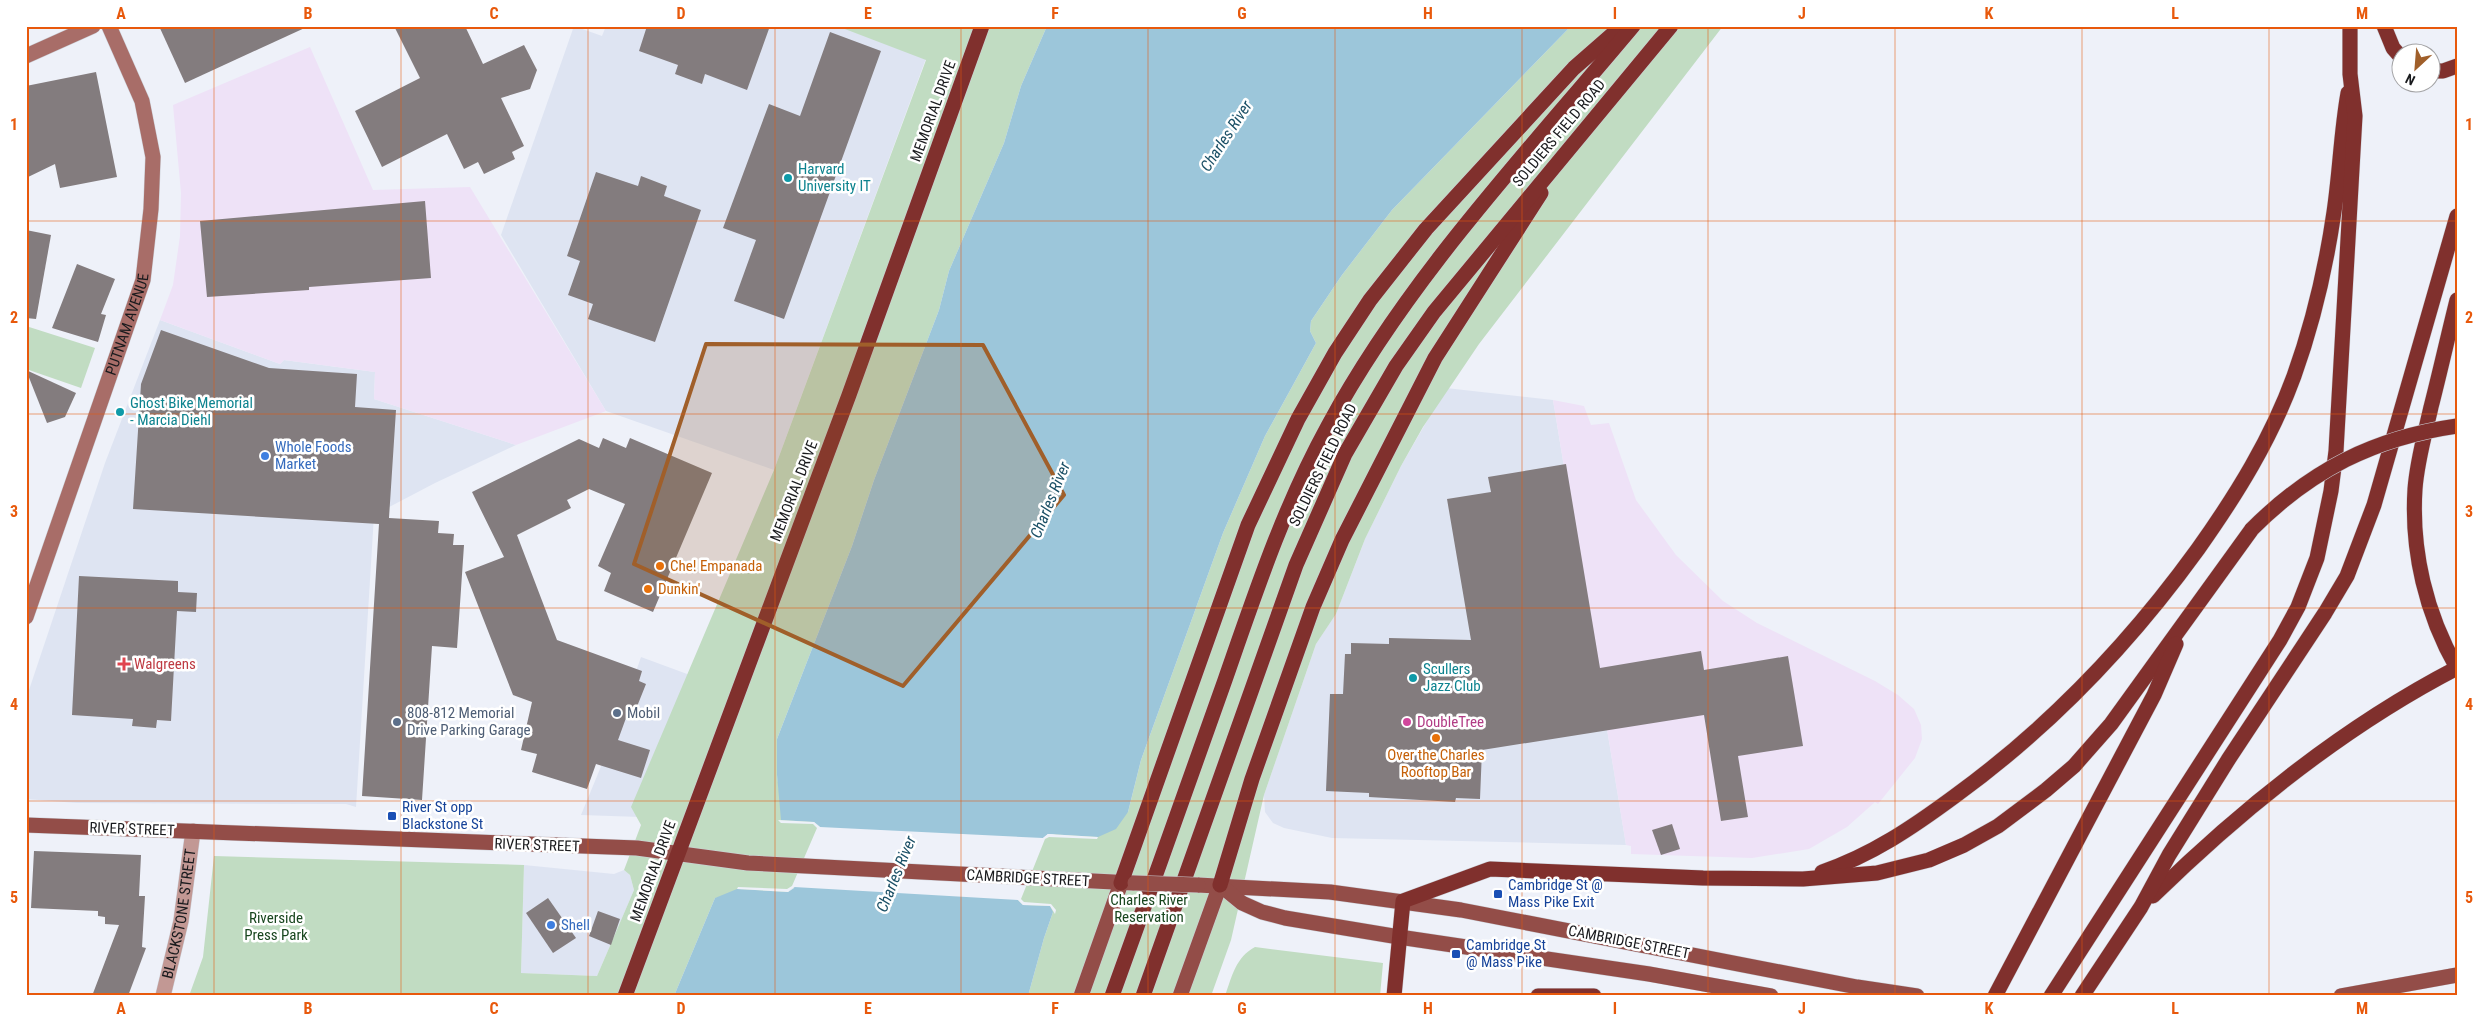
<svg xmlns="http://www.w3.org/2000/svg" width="2483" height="1022" viewBox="0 0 2483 1022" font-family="'Roboto Condensed',sans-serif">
	<rect width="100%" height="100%" fill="#eef1f9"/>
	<g fill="#dee4f2">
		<path d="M 574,26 L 602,36 L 606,26 L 938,26 L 774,470 L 606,411 L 501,235 Z"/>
		<path d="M 160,320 L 280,364 L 284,360 L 375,372 L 374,399 L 516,445 L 435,483 L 374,515 L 356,807 L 346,804 L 77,803 L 26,799 L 26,699 L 105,463 Z"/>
		<path d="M 1446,388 L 1553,400 L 1626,845 L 1332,838 L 1284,828 L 1273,823 L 1265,812 L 1264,795 L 1316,644 L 1336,614 L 1365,539 L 1401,466 Z"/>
		<path d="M 641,657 L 698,678 L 641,817 L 581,815 L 616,730 Z"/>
		<path d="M 524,865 L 614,874 L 624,870 L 630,875 L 634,890 L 597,976 L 521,973 Z"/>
	</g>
	<g fill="#eee2f7">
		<path d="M 310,47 L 373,190 L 470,187 L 606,411 L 516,445 L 374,399 L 375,372 L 284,360 L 280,364 L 160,320 L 173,285 L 180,236 L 181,193 L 173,105 Z"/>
		<path d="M 1553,400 L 1584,406 L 1591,425 L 1609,423 L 1636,500 L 1676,555 L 1723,601 L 1757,623 L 1875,681 L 1898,695 L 1914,709 L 1921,725 L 1922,739 L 1915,758 L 1878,804 L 1875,802 L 1847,827 L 1809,849 L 1752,858 L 1631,854 L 1631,846 L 1626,845 Z"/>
	</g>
	<g fill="#c1dcc2">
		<path d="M 837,26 L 1047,26 L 1021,86 L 1004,143 L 949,271 L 939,310 L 874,480 L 852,546 L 777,739 L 777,775 L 781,805 L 814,822 L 820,827 L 794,887 L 788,892 L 715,898 L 674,996 L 189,996 L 203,957 L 214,856 L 524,865 L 521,973 L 597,976 L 634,890 L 630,875 L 624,870 L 641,825 L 631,807 L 774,470 L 926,60 Z"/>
		<path d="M 1571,26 L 1723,26 L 1479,344 L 1423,427 L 1401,466 L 1365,539 L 1336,614 L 1316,644 L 1264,795 L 1231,940 L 1211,996 L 1028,996 L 1044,938 L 1053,912 L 1023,905 L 1018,900 L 1043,838 L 1128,812 L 1141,760 L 1223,533 L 1265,436 L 1316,343 L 1310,331 L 1311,321 L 1342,275 L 1392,210 Z"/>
		<path d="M 26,326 L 95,348 L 81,388 L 26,369 Z"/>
		<path d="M 1255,947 L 1383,963 L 1380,996 L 1225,996 C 1232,976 1236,957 1255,947 Z"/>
	</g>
	<path fill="#9cc6da" d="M 1047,26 L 1571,26 L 1392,210 L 1342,275 L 1311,321 L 1310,331 L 1316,343 L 1265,436 L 1223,533 L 1141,760 L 1128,812 L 1116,829 L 1098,837 L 1048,834 L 1043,838 L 1018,900 L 1023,905 L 1050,906 L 1053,912 L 1044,938 L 1028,996 L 674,996 L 715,898 L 737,889 L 788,892 L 794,888 L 820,827 L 814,822 L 781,820 L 777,775 L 777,739 L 852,546 L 874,480 L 939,310 L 949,271 L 1004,143 L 1021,86 Z"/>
	<path fill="#eef1f9" d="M 778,820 L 814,822 L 820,827 L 1043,838 L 1048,834 L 1098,837 L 1097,839 L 1049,837 L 1045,839 L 1021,899 L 1024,902 L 1051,904 L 1056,910 L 1055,914 L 1050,906 L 1023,905 L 1018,900 L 794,887 L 788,892 L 737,889 L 738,887 L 787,889 L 792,886 L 817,828 L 813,824 L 781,823 Z"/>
	<g fill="#837c7e">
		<path d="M 159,26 L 309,26 L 185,83 Z"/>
		<path d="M 394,26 L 465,26 L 483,64 L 524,45 L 537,70 L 530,89 L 501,98 L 524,146 L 512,152 L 515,159 L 484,174 L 478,162 L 464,169 L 447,134 L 382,167 L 355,111 L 420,78 Z"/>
		<path d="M 647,26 L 770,26 L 747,90 L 705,74 L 702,84 L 675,74 L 678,65 L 639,51 Z"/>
		<path d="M 830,32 L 881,51 L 784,319 L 734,301 L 756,240 L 723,228 L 769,104 L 800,116 Z"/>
		<path d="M 96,72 L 117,177 L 60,188 L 55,164 L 26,178 L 26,86 Z"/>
		<path d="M 596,172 L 638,186 L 641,176 L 667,186 L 664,196 L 701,210 L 655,342 L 588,319 L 593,304 L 568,295 L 580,261 L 567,256 Z"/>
		<path d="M 425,201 L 431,278 L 309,287 L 309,290 L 207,297 L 200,221 Z"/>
		<path d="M 26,230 L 51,235 L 36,319 L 26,318 Z"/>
		<path d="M 77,264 L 115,279 L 101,314 L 106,315 L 98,342 L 52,328 Z"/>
		<path d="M 161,330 L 269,368 L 357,374 L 355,407 L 396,410 L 389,518 L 439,521 L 438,533 L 454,534 L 453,545 L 464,545 L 457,648 L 432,646 L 422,800 L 362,796 L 379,524 L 133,509 L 141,384 Z"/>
		<path d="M 26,370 L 76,393 L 65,417 L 47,423 Z"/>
		<path d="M 603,438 L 626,448 L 630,438 L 712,473 L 653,612 L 604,591 L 611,573 L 598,566 L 625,504 L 589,489 L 567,500 L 571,508 L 517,535 L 557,640 L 642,671 L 639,681 L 646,684 L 636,709 L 630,707 L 618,740 L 650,750 L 641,778 L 596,764 L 587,789 L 532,772 L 537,754 L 521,750 L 532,702 L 513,695 L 465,572 L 504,557 L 472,492 L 579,439 L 599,448 Z"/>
		<path d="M 1566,464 L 1600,668 L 1701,651 L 1704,670 L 1788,656 L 1803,746 L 1738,756 L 1748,817 L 1721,821 L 1704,715 L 1482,750 L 1480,799 L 1456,798 L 1455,802 L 1369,797 L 1369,793 L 1326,791 L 1330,694 L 1343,694 L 1345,654 L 1351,654 L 1351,643 L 1389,644 L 1389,638 L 1471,640 L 1447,499 L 1491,492 L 1488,477 Z"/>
		<path d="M 79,576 L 178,581 L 178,592 L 197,593 L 196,612 L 177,611 L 171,721 L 157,720 L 156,728 L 132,726 L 133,719 L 72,715 Z"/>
		<path d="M 1672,824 L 1680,849 L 1661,855 L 1652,830 Z"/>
		<path d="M 34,851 L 141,855 L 139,896 L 145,896 L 142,947 L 146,948 L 128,996 L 92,996 L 119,925 L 105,924 L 105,917 L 98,916 L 98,911 L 31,908 Z"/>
		<path d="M 548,898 L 576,938 L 553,953 L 526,913 Z"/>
		<path d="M 598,911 L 620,919 L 611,945 L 589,936 Z"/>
	</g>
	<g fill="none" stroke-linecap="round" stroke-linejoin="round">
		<defs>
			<g id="street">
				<path id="s1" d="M 163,996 L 181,921 L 193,831"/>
			</g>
			<g id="secondary">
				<path d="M 26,56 L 93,26"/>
				<path id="s2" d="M 26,617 L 143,280 L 151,209 L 153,157 L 142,101 L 109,26"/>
			</g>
			<g id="primary">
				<path d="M 26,825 L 637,848 L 748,863 L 1133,883"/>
				<path d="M 1198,885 L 1330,892 L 1461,910 L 1857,987 L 1917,996"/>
				<path d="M 1220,885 L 1242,903 L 1262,912 L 1285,918 L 1399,937 L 1649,974 L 1771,996"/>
				<path d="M 1081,996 L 1121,883"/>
				<path d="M 1180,996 L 1220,885"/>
				<path d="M 2341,996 L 2457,975"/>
			</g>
			<g id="highway">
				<path d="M 2384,26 L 2393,48 L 2400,56"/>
				<path d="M 2430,71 L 2443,71 L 2457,66"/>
				<path d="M 2457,300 C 2448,336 2440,372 2431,407 C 2425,434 2417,461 2415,489 C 2411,551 2426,614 2457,668"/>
				<path d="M 1822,872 C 1872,855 1913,827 1955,796 C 2050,727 2130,643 2198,549 C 2237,494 2271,439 2294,376 C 2313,323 2326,267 2334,212 C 2340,172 2341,132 2348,93"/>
				<path d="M 1121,883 L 1248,525 L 1298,419 L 1335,353 L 1370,300 L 1426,229 L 1574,68 L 1622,26"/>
				<path d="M 1220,885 L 1252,779 L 1313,607 L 1342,540 L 1435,358 L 1541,193"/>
				<path d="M 2153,896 C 2244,807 2343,727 2457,668"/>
				<path d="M 625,996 L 849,395 L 982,26"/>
				<path d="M 1112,996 C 1150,891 1188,785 1225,680 C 1255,594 1284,506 1328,426 C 1408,278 1526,154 1633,26"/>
				<path d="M 1143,996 L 1296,565 L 1345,454 L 1396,366 L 1434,312 L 1671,26"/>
				<path d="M 1394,996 L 1403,901 L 1490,869 L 1703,878 L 1803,879 L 1877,873 L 1929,860 L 1964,845 L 1998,826 L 2046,790 L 2074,766 L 2111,724 L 2252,529"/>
				<path d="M 1538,996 L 1594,996"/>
				<path d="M 1995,996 L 2154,695 L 2176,644"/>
				<path d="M 2051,996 L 2280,640 L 2298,607 L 2317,558 L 2331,491 L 2336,451 L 2355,116 L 2350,74 L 2350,26"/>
				<path d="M 2082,996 L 2141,907 L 2169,855 L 2228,760 L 2325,613 L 2347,576 L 2374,505 L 2457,216"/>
			</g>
		</defs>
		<use href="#street" stroke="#cccfd6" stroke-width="16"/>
		<use href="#secondary" stroke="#cccfd6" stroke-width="16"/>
		<use href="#primary" stroke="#cccfd6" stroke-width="16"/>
		<use href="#highway" stroke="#cccfd6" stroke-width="16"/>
		<use href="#street" stroke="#c29894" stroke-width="15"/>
		<use href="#secondary" stroke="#a86d68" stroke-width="15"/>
		<use href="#primary" stroke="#934d48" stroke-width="15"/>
		<use href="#highway" stroke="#80302d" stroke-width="15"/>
		<defs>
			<path id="primary-bridge" d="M 1135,883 L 1198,885"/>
			<path id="highway-bridge" d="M 2252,529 C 2311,470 2374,438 2457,426"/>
		</defs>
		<use href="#primary-bridge" stroke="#cccfd6" stroke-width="16" stroke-linecap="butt"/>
		<use href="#highway-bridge" stroke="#cccfd6" stroke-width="16" stroke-linecap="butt"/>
		<use href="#primary-bridge" stroke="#934d48" stroke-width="15"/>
		<use href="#highway-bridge" stroke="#80302d" stroke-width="15"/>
	</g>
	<path fill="#a05f2a" fill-opacity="0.2" stroke="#a05f2a" stroke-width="4" stroke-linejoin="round" d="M 706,344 L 983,345 L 1064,495 L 903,686 L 634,564 Z"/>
	<path fill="none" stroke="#e8590c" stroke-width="1" stroke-opacity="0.55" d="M 214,26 L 214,996M 401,26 L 401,996M 588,26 L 588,996M 775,26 L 775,996M 961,26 L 961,996M 1148,26 L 1148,996M 1335,26 L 1335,996M 1522,26 L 1522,996M 1708,26 L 1708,996M 1895,26 L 1895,996M 2082,26 L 2082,996M 2269,26 L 2269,996M 26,221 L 2457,221M 26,414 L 2457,414M 26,608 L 2457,608M 26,801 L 2457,801"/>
	<g fill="#0f9aa8" stroke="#fff" stroke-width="2">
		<circle cx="788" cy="178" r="5"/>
		<circle cx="120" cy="412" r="5"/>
		<circle cx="1413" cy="678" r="5"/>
	</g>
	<g fill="#3f7fe0" stroke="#fff" stroke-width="2">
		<circle cx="265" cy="456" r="5"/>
		<circle cx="551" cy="925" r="5"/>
	</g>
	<g fill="#e8710a" stroke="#fff" stroke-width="2">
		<circle cx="660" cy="566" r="5"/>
		<circle cx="648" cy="589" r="5"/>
		<circle cx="1436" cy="738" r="5"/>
	</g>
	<path fill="#e0444e" stroke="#fff" stroke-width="2" d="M121.5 656.5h5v5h5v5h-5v5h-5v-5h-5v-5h5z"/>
	<g fill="#5c6f8a" stroke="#fff" stroke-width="2">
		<circle cx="617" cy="713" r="5"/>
		<circle cx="397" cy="722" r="5"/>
	</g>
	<circle fill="#d1479c" stroke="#fff" stroke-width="2" cx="1407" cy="722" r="5"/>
	<g fill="#1a4fb4" stroke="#fff" stroke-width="2">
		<rect x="387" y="811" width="10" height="10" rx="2.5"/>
		<rect x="1493" y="889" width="10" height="10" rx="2.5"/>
		<rect x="1451" y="949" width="10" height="10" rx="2.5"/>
	</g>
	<g text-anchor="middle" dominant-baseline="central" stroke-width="5" stroke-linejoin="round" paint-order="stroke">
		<g font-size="15" fill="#191a1d" stroke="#fff">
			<text transform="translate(933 111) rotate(-70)">MEMORIAL DRIVE</text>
			<text transform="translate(1559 133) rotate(-50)">SOLDIERS FIELD ROAD</text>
			<text stroke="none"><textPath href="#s2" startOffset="310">PUTNAM AVENUE</textPath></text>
			<text transform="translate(1323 465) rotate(-64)">SOLDIERS FIELD ROAD</text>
			<text transform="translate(794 491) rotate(-69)">MEMORIAL DRIVE</text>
			<text transform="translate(132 829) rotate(2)">RIVER STREET</text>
			<text transform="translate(537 845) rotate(2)">RIVER STREET</text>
			<text transform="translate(653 871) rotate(-70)">MEMORIAL DRIVE</text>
			<text transform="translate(1028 878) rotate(3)">CAMBRIDGE STREET</text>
			<text stroke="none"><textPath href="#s1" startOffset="84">BLACKSTONE STREET</textPath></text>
			<text transform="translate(1629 942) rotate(11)">CAMBRIDGE STREET</text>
		</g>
		<g font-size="15" fill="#0d838f" stroke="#fff" text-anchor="start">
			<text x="798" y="169">Harvard<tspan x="798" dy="17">University IT</tspan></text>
			<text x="130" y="403">Ghost Bike Memorial<tspan x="130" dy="17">- Marcia Diehl</tspan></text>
			<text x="1423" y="669">Scullers<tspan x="1423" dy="17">Jazz Club</tspan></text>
		</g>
		<g font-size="15" fill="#366cbe" stroke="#fff" text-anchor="start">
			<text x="275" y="447">Whole Foods<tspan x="275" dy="17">Market</tspan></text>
			<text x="561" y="925">Shell</text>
		</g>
		<g font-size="15" fill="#c56008" stroke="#fff" text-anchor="start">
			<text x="670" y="566">Che! Empanada</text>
			<text x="658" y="589">Dunkin'</text>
			<text x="1436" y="755" text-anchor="middle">Over the Charles<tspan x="1436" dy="17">Rooftop Bar</tspan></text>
		</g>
		<g font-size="15" fill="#be3a42" stroke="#fff" text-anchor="start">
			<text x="134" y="664">Walgreens</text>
		</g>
		<g font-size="15" fill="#4e5e75" stroke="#fff" text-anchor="start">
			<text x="407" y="713">808-812 Memorial<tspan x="407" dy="17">Drive Parking Garage</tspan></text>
			<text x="627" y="713">Mobil</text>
		</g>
		<g font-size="15" fill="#b23c85" stroke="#fff" text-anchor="start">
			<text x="1417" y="722">DoubleTree</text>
		</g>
		<g font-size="15" fill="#164399" stroke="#fff" text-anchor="start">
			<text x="402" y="807">River St opp<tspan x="402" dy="17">Blackstone St</tspan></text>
			<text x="1508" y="885">Cambridge St @<tspan x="1508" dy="17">Mass Pike Exit</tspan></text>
			<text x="1466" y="945">Cambridge St<tspan x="1466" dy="17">@ Mass Pike</tspan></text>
		</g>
		<g font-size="15" fill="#18461e" stroke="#fff">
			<text x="1149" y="900">Charles River<tspan x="1149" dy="17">Reservation</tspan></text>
			<text x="276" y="918">Riverside<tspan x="276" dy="17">Press Park</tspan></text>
		</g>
		<g font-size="16" font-style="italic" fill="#1b5066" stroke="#fff">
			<text transform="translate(1226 136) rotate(-57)">Charles River</text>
			<text transform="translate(1050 500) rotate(-68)">Charles River</text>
			<text transform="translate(896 874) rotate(-68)">Charles River</text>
		</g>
	</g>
	<rect width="2483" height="1022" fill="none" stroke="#ffffff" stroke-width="55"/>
	<g transform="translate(2416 68) rotate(206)"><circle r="24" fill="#ffffff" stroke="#a3a3a5"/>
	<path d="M0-4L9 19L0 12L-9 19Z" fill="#a05f2a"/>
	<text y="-8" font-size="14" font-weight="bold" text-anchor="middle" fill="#191a1d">N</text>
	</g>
	<rect x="28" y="28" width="2428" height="966" fill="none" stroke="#e8590c" stroke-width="2"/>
	<g font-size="16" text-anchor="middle" font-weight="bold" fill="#e8590c">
		<text x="121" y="19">A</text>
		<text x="308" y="19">B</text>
		<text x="494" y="19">C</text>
		<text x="681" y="19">D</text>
		<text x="868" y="19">E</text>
		<text x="1055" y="19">F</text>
		<text x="1242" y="19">G</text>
		<text x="1428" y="19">H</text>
		<text x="1615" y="19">I</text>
		<text x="1802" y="19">J</text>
		<text x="1989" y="19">K</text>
		<text x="2175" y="19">L</text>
		<text x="2362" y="19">M</text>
		<text x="14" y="130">1</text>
		<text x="2469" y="130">1</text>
		<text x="14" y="323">2</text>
		<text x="2469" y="323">2</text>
		<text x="14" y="517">3</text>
		<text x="2469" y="517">3</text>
		<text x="14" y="710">4</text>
		<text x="2469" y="710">4</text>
		<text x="14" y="903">5</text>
		<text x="2469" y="903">5</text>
		<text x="121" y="1014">A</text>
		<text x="308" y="1014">B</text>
		<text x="494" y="1014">C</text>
		<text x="681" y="1014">D</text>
		<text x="868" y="1014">E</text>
		<text x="1055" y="1014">F</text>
		<text x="1242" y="1014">G</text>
		<text x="1428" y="1014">H</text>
		<text x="1615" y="1014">I</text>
		<text x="1802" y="1014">J</text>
		<text x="1989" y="1014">K</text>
		<text x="2175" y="1014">L</text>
		<text x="2362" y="1014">M</text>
	</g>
</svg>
